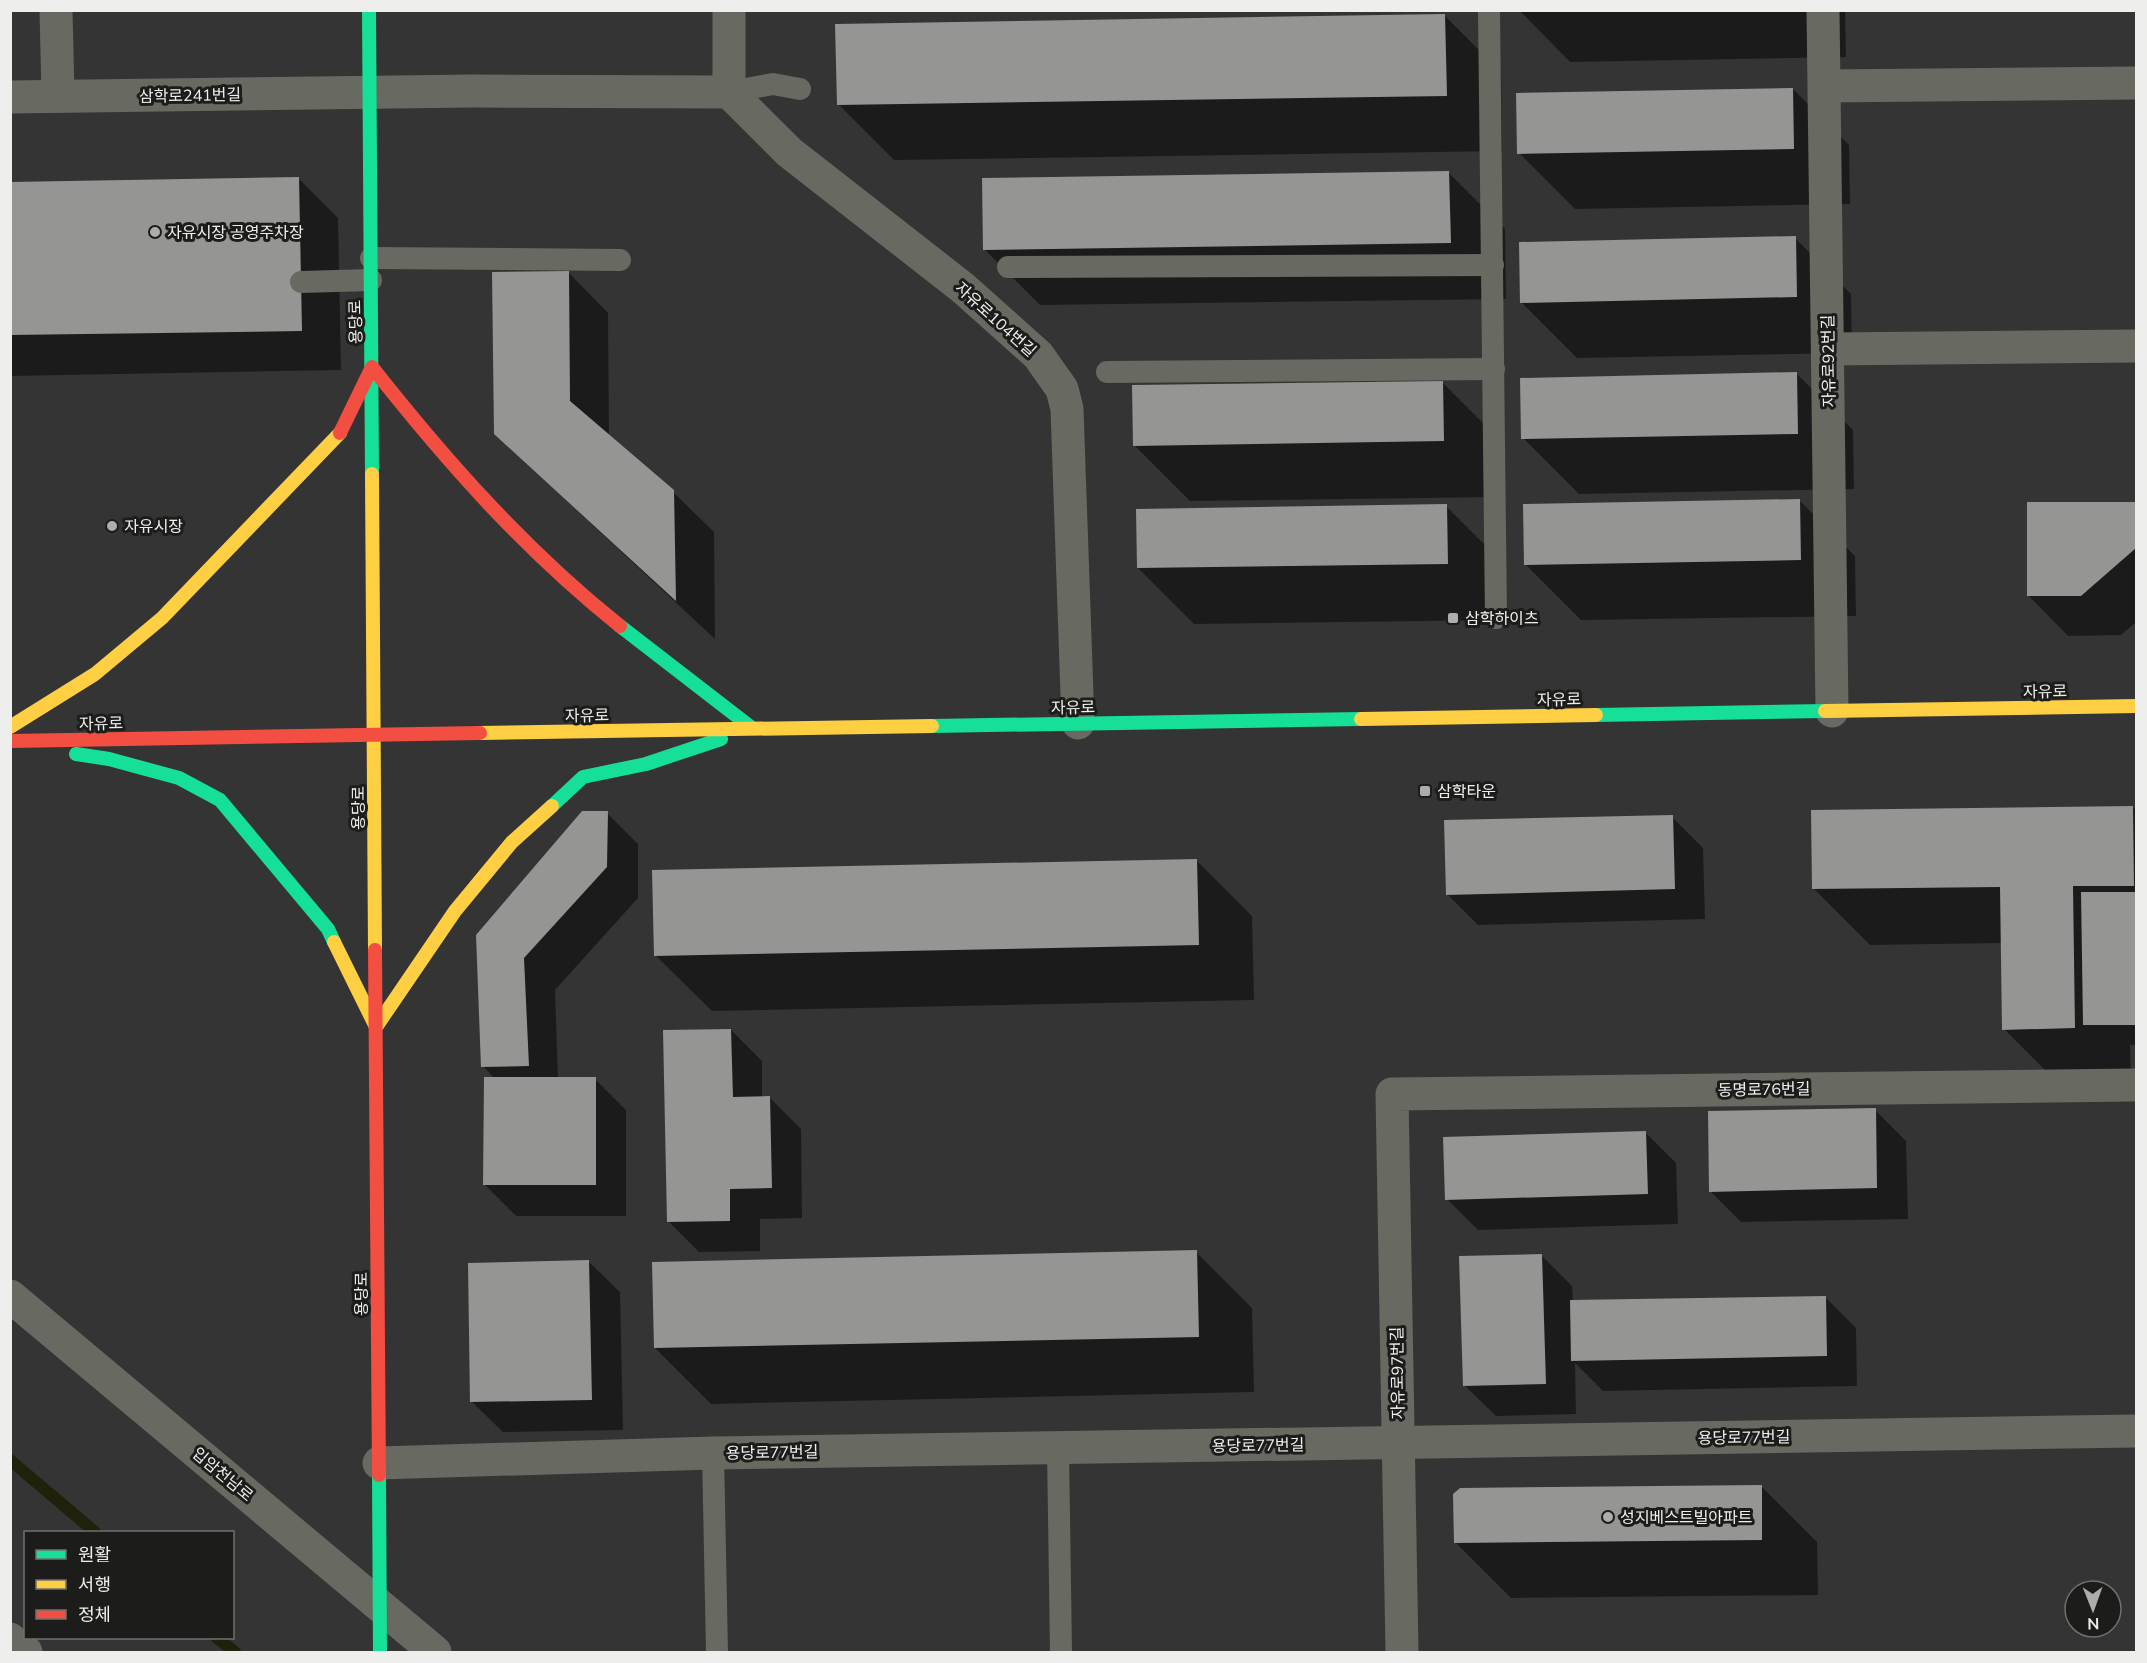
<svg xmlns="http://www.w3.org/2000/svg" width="2147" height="1663" viewBox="0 0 2147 1663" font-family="Mulish,'Noto Sans KR',sans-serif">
	<rect width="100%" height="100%" fill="#343434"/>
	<g fill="#0007">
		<path d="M 1519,10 L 1845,10 L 1846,57 L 1570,62 Z"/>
		<path d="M 1445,16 L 1501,72 L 1502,151 L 894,160 L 838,104 Z"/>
		<path d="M 1793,89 L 1849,145 L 1850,204 L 1575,209 L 1519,153 Z"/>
		<path d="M 1449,173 L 1505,229 L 1506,299 L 1040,305 L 984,249 Z"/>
		<path d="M 298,178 L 338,218 L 341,370 L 10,376 L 10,183 Z"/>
		<path d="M 1795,238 L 1851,294 L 1852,353 L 1577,358 L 1521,302 Z"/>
		<path d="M 568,272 L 608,313 L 609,437 L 673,492 L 714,532 L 715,639 L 495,434 Z"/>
		<path d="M 1797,374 L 1853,430 L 1854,489 L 1579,494 L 1523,438 Z"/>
		<path d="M 1443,383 L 1499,439 L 1499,497 L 1190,501 L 1134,445 Z"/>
		<path d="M 1799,500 L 1855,556 L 1856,616 L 1581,620 L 1525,564 Z"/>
		<path d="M 2028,503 L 2136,503 L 2136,622 L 2121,635 L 2068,636 L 2028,595 Z"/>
		<path d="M 1446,506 L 1502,562 L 1503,620 L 1194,624 L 1138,568 Z"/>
		<path d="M 2133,807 L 2136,811 L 2136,1045 L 2130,1045 L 2131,1084 L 2060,1085 L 2004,1029 L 2002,943 L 1870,945 L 1814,889 Z"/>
		<path d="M 607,813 L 638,844 L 638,898 L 555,990 L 558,1079 L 595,1079 L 626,1110 L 626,1216 L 516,1216 L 485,1185 L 494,1078 L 483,1066 L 478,936 Z"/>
		<path d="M 1672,817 L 1703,848 L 1705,919 L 1478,925 L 1447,894 Z"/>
		<path d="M 1196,860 L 1252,916 L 1254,1000 L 712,1011 L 656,956 Z"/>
		<path d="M 731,1030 L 762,1061 L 762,1098 L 770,1098 L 801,1129 L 802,1218 L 760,1219 L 760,1251 L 699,1252 L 668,1221 Z"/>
		<path d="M 1875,1110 L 1906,1141 L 1908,1219 L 1741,1222 L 1710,1191 Z"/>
		<path d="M 1645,1132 L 1676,1163 L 1678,1224 L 1478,1230 L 1447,1199 Z"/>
		<path d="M 1196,1252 L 1252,1308 L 1254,1392 L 711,1404 L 655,1348 Z"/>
		<path d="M 1541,1255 L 1572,1286 L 1573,1302 L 1825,1297 L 1856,1328 L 1857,1386 L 1603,1391 L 1575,1363 L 1576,1414 L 1496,1416 L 1465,1386 Z"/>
		<path d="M 589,1262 L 620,1292 L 623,1430 L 503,1432 L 472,1402 Z"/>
		<path d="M 1761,1486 L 1817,1542 L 1818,1595 L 1511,1598 L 1455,1542 Z"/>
	</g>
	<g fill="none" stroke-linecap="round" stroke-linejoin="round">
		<g stroke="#20210a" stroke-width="12">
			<path d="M 10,1460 L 95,1532"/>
			<path d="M 217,1638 L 235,1652"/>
		</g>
	</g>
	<g fill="#959594">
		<path d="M 1445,14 L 1447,96 L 837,105 L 835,24 Z"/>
		<path d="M 1793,88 L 1794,149 L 1517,154 L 1516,93 Z"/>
		<path d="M 1449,171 L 1451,243 L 983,250 L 982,178 Z"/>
		<path d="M 299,177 L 302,331 L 10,335 L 10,182 Z"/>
		<path d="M 1796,236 L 1797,297 L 1520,303 L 1519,242 Z"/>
		<path d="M 569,271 L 570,401 L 674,490 L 676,601 L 494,434 L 492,272 Z"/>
		<path d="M 1797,372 L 1798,434 L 1521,439 L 1520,378 Z"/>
		<path d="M 1443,381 L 1444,441 L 1133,446 L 1132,385 Z"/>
		<path d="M 1800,499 L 1801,560 L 1524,565 L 1523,504 Z"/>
		<path d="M 2027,502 L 2136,502 L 2136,548 L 2081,596 L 2027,596 Z"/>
		<path d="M 1447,504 L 1448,564 L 1137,568 L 1136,509 Z"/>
		<path d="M 2133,806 L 2134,886 L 2073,886 L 2075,1028 L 2002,1030 L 2000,887 L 1812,889 L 1811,810 Z"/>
		<path d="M 582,811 L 608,811 L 607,867 L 524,958 L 529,1066 L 481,1067 L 476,935 Z"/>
		<path d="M 1673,815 L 1675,889 L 1446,895 L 1444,820 Z"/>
		<path d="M 1197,859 L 1199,945 L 654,956 L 652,870 Z"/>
		<path d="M 2081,892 L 2136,892 L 2136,1025 L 2083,1025 Z"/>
		<path d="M 731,1029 L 733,1097 L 770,1096 L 772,1188 L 730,1189 L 730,1221 L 667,1222 L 663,1030 Z"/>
		<path d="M 484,1077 L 596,1077 L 596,1185 L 483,1185 Z"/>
		<path d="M 1876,1108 L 1877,1188 L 1709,1192 L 1708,1111 Z"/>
		<path d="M 1646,1131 L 1648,1194 L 1445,1200 L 1443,1137 Z"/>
		<path d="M 1197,1250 L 1199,1337 L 654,1348 L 652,1262 Z"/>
		<path d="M 1542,1254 L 1546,1384 L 1463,1386 L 1459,1256 Z"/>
		<path d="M 589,1260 L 592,1400 L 470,1402 L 468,1263 Z"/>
		<path d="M 1826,1296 L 1827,1356 L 1571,1361 L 1570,1300 Z"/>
		<path d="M 1762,1485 L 1762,1540 L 1454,1543 L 1453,1494 L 1460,1488 Z"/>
	</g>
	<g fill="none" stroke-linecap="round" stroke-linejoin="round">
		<g stroke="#686961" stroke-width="22">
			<path d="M 1489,10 L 1496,618"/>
			<path d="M 729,92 L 773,84 L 800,89"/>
			<path d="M 371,258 L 620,260"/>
			<path d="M 1008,267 L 1493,265"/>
			<path d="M 301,282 L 371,280"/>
			<path d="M 1107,372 L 1494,369"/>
			<path d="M 1058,1448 L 1061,1652"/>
			<path d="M 713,1453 L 717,1652"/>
		</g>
		<g stroke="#686961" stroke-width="33">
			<path d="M 56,10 L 58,96"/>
			<path d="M 729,10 L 729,92 L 789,152 L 963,288 L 1038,355 L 1062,389 L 1067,409 L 1078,723"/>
			<path d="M 1823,10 L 1832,711"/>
			<path d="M 1825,86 L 2136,83"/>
			<path d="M 10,97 L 473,91 L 729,92"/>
			<path d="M 1828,349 L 2136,346"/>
			<path d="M 10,1296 L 435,1652"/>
			<path d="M 379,1463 L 713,1453 L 2136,1431"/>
			<path d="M 10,1639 L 26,1652"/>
			<path d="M 1402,1652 L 1392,1094 L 2136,1085"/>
		</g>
		<g stroke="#16e098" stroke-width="14">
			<path d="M 369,10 L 372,474"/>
			<path d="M 620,626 L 752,728"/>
			<path d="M 1596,715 L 1825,711"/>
			<path d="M 932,726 L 1361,719"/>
			<path d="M 76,754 L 109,759 L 179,778 L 220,800 L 328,929 L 334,942"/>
			<path d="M 552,806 L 583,777 L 646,764 L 721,739"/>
			<path d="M 379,1475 L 380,1652"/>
		</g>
		<g stroke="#ffcf43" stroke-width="14">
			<path d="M 372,474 L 375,950"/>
			<path d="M 1825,711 L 2136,706"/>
			<path d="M 1361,719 L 1596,715"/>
			<path d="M 10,727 L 95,674 L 162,618 L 340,433"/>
			<path d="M 480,733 L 932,726"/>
			<path d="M 334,942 L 376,1027 L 455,911 L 512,842 L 552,806"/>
		</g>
		<g stroke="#f24e42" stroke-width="14">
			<path d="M 340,433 L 372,367 C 447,462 525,550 620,626"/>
			<path d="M 10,741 L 480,733"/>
			<path d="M 375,950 L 379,1475"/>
		</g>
	</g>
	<g fill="#adadac" stroke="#1c1c1b" stroke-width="2">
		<circle cx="155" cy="232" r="6"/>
		<circle cx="112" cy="526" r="6"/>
		<rect x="1447" y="612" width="12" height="12" rx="3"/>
		<rect x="1419" y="785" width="12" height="12" rx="3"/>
		<circle cx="1608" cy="1517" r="6"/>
	</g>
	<g text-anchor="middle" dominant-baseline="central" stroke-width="6" stroke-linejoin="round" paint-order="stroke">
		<g font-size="16" fill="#eeeeed" stroke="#1c1c1b">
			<text transform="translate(190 95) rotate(-1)">삼학로241번길</text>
			<text transform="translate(996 319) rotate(42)">자유로104번길</text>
			<text transform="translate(355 322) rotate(-91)">용당로</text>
			<text transform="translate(1828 361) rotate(-91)">자유로92번길</text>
			<text transform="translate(2045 691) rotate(-1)">자유로</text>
			<text transform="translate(1559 699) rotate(-1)">자유로</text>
			<text transform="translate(1073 707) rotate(-1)">자유로</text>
			<text transform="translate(587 715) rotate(-1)">자유로</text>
			<text transform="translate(101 723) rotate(-1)">자유로</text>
			<text transform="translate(358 808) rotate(-90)">용당로</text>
			<text transform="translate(1764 1089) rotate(-1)">동명로76번길</text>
			<text transform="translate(361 1294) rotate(-90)">용당로</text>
			<text transform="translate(1397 1373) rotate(-91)">자유로97번길</text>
			<text transform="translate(1744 1437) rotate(-1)">용당로77번길</text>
			<text transform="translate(1258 1445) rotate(-1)">용당로77번길</text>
			<text transform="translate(772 1452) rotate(-1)">용당로77번길</text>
			<text transform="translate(223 1474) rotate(40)">입암천남로</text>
		</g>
		<g font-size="16" fill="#eeeeed" stroke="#1c1c1b" text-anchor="start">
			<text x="167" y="232">자유시장 공영주차장</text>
			<text x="124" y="526">자유시장</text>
			<text x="1465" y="618">삼학하이츠</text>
			<text x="1437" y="791">삼학타운</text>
			<text x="1620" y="1517">성지베스트빌아파트</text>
		</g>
	</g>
	<rect width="2147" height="1663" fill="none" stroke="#eeeeed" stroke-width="24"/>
	<rect x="24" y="1531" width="210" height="108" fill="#1c1c1b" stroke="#70706f" stroke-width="1.5"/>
	<rect x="36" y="1550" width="30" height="9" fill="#16e098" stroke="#70706f" stroke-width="1.5"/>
	<text x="78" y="1561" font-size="18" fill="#eeeeed">원활</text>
	<rect x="36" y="1580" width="30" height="9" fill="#ffcf43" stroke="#70706f" stroke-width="1.5"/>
	<text x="78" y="1591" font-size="18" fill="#eeeeed">서행</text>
	<rect x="36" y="1610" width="30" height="9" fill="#f24e42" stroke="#70706f" stroke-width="1.5"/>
	<text x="78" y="1621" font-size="18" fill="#eeeeed">정체</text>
	<g transform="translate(2093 1609) rotate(179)"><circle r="28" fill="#1c1c1b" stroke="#70706f" stroke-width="1.5"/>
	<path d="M0-4.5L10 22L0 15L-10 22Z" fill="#adadac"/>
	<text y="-9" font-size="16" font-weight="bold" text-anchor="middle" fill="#eeeeed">N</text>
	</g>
</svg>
